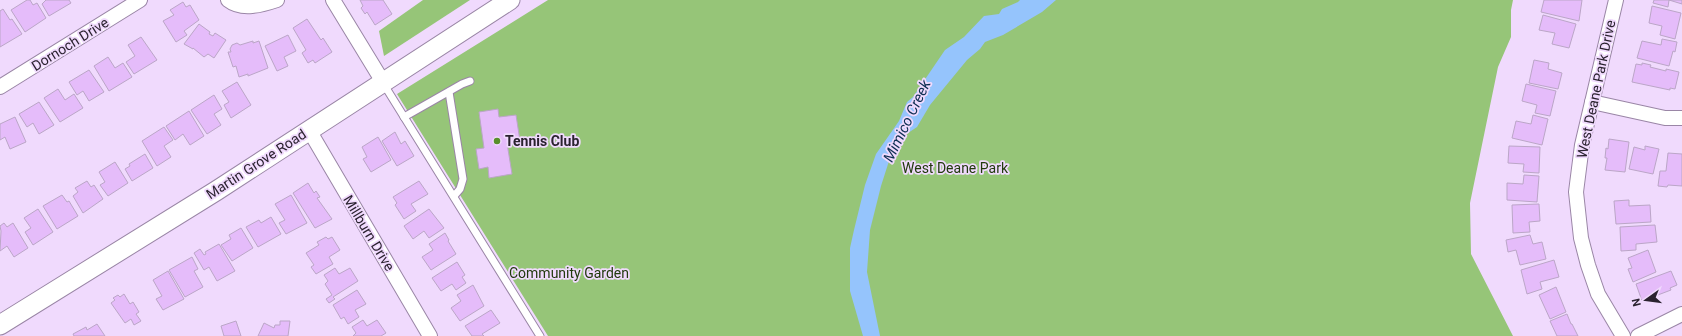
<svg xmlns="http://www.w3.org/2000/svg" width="1682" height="336" viewBox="0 0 1682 336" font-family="Roboto,sans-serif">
	<rect width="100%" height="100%" fill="#f0dafd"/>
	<g fill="#96c578">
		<path d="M 423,0 L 470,0 L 384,56 L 379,31 Z"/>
		<path d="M 548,0 L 1513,0 L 1511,10 L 1511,37 L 1498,67 L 1470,203 L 1471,254 L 1513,336 L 548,336 L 397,94 Z"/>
	</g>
	<path fill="#95c4fc" d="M 1020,0 L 1056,0 L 1042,12 L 1003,35 L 985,42 L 980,49 L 967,60 L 930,105 L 917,127 L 905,135 L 889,161 L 881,186 L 870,230 L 867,272 L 880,336 L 863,336 L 850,291 L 850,248 L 854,230 L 865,185 L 876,154 L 899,121 L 907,102 L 913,97 L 945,50 L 964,37 L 984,16 L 999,14 L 1002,9 L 1018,2 Z"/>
	<g fill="#e5bcfa" stroke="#bba6c7">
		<path d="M 27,0 L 30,0 L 33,5 L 37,3 L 46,18 L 25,32 L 11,10 Z"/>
		<path d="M 46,0 L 69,0 L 71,3 L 49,16 L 42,4 Z"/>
		<path d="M 360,0 L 383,0 L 392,14 L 375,25 L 367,12 L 365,14 L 361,8 L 363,6 Z"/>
		<path d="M 1544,0 L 1582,0 L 1579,21 L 1541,12 Z"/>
		<path d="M 1654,0 L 1682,0 L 1682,4 L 1669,0 L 1668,7 L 1653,3 Z"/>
		<path d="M 183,2 L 186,7 L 190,5 L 199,20 L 184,31 L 187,35 L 176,42 L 163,21 L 174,15 L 170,10 Z"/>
		<path d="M 1652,6 L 1681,13 L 1675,39 L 1660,35 L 1662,26 L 1649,23 Z"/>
		<path d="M 3,9 L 10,20 L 12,19 L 22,34 L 0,47 L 0,11 Z"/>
		<path d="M 1543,15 L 1576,24 L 1569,48 L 1552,44 L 1555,33 L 1539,30 Z"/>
		<path d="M 307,19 L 321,40 L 323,38 L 332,52 L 315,63 L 313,60 L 308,63 L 302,53 L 306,50 L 293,28 Z"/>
		<path d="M 199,24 L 210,32 L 209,34 L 213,36 L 215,33 L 226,40 L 214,58 L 208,54 L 204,57 L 193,48 L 193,49 L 184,44 Z"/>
		<path d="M 288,35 L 296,51 L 284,57 L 288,66 L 277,71 L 265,46 Z"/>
		<path d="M 141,37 L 157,60 L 134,74 L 126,62 L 135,56 L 128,45 Z"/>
		<path d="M 1662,39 L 1677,42 L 1675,52 L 1673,51 L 1669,66 L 1637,58 L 1642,41 L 1661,45 Z"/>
		<path d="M 253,41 L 253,43 L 259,41 L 268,68 L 248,76 L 248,74 L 239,77 L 236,66 L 233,67 L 228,52 L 231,52 L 230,49 L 232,45 L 237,43 L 240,45 Z"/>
		<path d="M 108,57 L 115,68 L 123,63 L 132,77 L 109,91 L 94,66 Z"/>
		<path d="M 1534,60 L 1549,63 L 1548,69 L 1562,73 L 1558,89 L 1529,83 Z"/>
		<path d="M 1642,63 L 1651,65 L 1650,67 L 1666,71 L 1666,69 L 1679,72 L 1675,89 L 1670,88 L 1670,90 L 1632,82 L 1636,64 L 1642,65 Z"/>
		<path d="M 89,70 L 104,92 L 89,101 L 83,91 L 77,95 L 69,82 Z"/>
		<path d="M 237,82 L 251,105 L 231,118 L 224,105 L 229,102 L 222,91 Z"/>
		<path d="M 1526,84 L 1556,91 L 1550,116 L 1535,113 L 1537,105 L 1522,101 Z"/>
		<path d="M 58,89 L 65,100 L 74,94 L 83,108 L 60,122 L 44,98 Z"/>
		<path d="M 214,95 L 222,109 L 214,114 L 221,125 L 207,134 L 191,110 Z"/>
		<path d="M 39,102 L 54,125 L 39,134 L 33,123 L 27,127 L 19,114 Z"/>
		<path d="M 498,109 L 499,117 L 516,115 L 520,141 L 507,143 L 512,174 L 489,178 L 488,167 L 479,169 L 476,149 L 484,148 L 479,112 Z"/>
		<path d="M 189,111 L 204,136 L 190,145 L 183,134 L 175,140 L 166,126 Z"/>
		<path d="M 1533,115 L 1548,119 L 1542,145 L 1512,138 L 1516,121 L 1531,124 Z"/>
		<path d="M 15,117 L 26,142 L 10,149 L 5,137 L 0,140 L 0,124 Z"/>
		<path d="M 164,127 L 173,140 L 164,146 L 171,157 L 157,166 L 142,141 Z"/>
		<path d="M 395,132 L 401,144 L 405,141 L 414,156 L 397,166 L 382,141 Z"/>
		<path d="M 378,137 L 391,160 L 371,172 L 363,159 L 367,157 L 362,147 Z"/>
		<path d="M 1609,139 L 1629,142 L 1625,172 L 1605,170 L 1607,158 L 1605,158 L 1606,148 L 1608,149 Z"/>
		<path d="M 1509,146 L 1540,147 L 1539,173 L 1523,172 L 1524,164 L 1508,163 Z"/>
		<path d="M 1645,146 L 1659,149 L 1653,174 L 1629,169 L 1634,147 L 1645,150 Z"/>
		<path d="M 1668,153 L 1682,154 L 1682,186 L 1668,185 L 1667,187 L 1658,186 L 1660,171 L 1666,171 Z"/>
		<path d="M 145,154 L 153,168 L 132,181 L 125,169 L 130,166 L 129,164 Z"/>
		<path d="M 115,162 L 128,183 L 108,196 L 100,185 L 105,182 L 99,172 Z"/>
		<path d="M 1524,175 L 1539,176 L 1537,202 L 1507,200 L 1507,183 L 1523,184 Z"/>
		<path d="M 87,181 L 91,187 L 94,185 L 103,199 L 83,213 L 73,196 L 78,192 L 75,188 Z"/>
		<path d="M 419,181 L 428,194 L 411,204 L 416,211 L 404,219 L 395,205 L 397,203 L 393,197 Z"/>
		<path d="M 308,183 L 314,193 L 316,191 L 320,197 L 317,198 L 332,219 L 315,228 L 293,193 Z"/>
		<path d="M 62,195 L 67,202 L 69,201 L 78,216 L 57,229 L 43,206 Z"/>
		<path d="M 291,195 L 307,223 L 286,234 L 279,223 L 285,220 L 275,204 Z"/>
		<path d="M 1629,200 L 1629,206 L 1650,205 L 1651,222 L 1616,224 L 1614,201 Z"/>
		<path d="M 1539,204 L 1540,221 L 1529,222 L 1530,232 L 1513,233 L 1512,205 Z"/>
		<path d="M 38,209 L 53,232 L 33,245 L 25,232 L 31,228 L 24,218 Z"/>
		<path d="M 429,209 L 444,228 L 429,238 L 424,231 L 413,239 L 404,226 Z"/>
		<path d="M 271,217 L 281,234 L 258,247 L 246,227 L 259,220 L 261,223 Z"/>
		<path d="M 4,223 L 7,227 L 13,223 L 28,248 L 14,257 L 7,246 L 0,251 L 1,231 L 0,226 Z"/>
		<path d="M 1655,225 L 1657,242 L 1636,244 L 1636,250 L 1621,251 L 1620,227 Z"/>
		<path d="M 241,228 L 253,248 L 232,261 L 221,245 L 231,239 L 229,235 Z"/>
		<path d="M 445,233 L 449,240 L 448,241 L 456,254 L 431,270 L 422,257 L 433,250 L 429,244 Z"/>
		<path d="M 1530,235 L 1533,244 L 1542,242 L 1546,259 L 1520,265 L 1516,250 L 1508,252 L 1506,240 Z"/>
		<path d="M 326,237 L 328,239 L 332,237 L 340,250 L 329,257 L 333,264 L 316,274 L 311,267 L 314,265 L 306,253 L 319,245 L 317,242 Z"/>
		<path d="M 219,244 L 235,271 L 217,281 L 209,267 L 204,270 L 194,253 L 200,249 L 204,255 L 206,254 L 205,252 Z"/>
		<path d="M 1648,250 L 1656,272 L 1633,282 L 1628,269 L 1632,268 L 1628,258 Z"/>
		<path d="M 192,257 L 198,269 L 194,271 L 203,287 L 185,297 L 169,270 Z"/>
		<path d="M 1554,260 L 1559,277 L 1540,282 L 1542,289 L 1527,294 L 1521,270 Z"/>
		<path d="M 457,262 L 465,275 L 462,277 L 466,283 L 456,290 L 452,284 L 441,291 L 432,278 Z"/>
		<path d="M 335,268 L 339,274 L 350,268 L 358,281 L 333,297 L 335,299 L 329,303 L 326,299 L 332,295 L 325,284 L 328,281 L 324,275 Z"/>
		<path d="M 168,271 L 184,299 L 163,310 L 156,299 L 162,296 L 153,280 Z"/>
		<path d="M 1671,271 L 1677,285 L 1670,288 L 1671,290 L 1642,301 L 1636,284 Z"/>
		<path d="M 473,285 L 484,306 L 460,321 L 451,308 L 461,301 L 457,295 Z"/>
		<path d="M 1556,287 L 1566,312 L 1550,319 L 1539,295 Z"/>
		<path d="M 357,290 L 366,304 L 355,310 L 359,317 L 348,324 L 344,317 L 341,319 L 333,305 Z"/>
		<path d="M 124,294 L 130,304 L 133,302 L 139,312 L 136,314 L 141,321 L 134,325 L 131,319 L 125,323 L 111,303 L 115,300 L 113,298 L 118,295 L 120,297 Z"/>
		<path d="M 491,310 L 500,323 L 482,334 L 484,336 L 472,336 L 465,326 Z"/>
		<path d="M 1567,314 L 1571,324 L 1572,324 L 1578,336 L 1557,336 L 1550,321 Z"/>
		<path d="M 363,320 L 367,326 L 377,320 L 386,333 L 381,336 L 353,336 L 356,333 L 352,327 Z"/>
		<path d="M 236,321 L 241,336 L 224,336 L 221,326 Z"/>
		<path d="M 280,321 L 290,321 L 288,336 L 258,336 L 264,323 L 274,328 L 275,325 L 280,325 Z"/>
		<path d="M 97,324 L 105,336 L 74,336 L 73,334 L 86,327 L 87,330 Z"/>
	</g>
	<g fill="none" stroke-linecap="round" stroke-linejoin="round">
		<defs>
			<g id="lane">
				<path d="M 383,83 L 540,336"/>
				<path d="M 449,92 L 463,179 L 460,189 L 454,196"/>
				<path d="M 404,117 L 462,84 L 470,81"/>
			</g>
			<g id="street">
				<path d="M 228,0 C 242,11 262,5 277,0"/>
				<path d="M 333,0 L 383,82"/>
				<path d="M 1616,0 L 1582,145 L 1576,192 L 1581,238 L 1588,265 L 1598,294 L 1623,336"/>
				<path d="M 0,87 L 140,0"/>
				<path d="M 1592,102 L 1665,118 L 1682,118"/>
				<path d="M 309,130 L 430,336"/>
				<path d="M 1638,336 L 1682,314"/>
			</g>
			<path id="secondary" d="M 0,325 L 216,191 L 510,0"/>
		</defs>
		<use href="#lane" stroke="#9a86a6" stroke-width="9"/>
		<use href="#street" stroke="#9a86a6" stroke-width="16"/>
		<use href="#secondary" stroke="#9a86a6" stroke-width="21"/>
		<use href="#lane" stroke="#fff" stroke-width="7"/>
		<use href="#street" stroke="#fff" stroke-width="14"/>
		<use href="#secondary" stroke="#fff" stroke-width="19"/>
	</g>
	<circle fill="#588f2a" stroke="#f0dafd" stroke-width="1.5" cx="497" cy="141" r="4"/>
	<g text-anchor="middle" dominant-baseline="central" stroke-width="3.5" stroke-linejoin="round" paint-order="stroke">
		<g font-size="14" fill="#2a222f" stroke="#f0dafd">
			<text transform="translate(70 44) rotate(-32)">Dornoch Drive</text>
			<text transform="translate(1596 89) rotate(-78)">West Deane Park Drive</text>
			<text transform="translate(256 164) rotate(-33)">Martin Grove Road</text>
			<text transform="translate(369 233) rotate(59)">Millburn Drive</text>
		</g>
		<g font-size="14" font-weight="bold" fill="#2a222f" stroke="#f0dafd" text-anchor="start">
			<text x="505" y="141">Tennis Club</text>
		</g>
		<g font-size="14" fill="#213a0d" stroke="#f0dafd">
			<text x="955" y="168">West Deane Park</text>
			<text x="569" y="273">Community Garden</text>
		</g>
		<g font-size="15" font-style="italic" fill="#0e2e52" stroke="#f0dafd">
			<text transform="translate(907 121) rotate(-64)">Mimico Creek</text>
		</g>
	</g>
	<g transform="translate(1646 300) rotate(256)" stroke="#f0dafd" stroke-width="3" paint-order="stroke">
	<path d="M0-3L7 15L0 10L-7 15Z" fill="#2a222f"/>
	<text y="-6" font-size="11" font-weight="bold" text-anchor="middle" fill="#2a222f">N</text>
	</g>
</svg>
